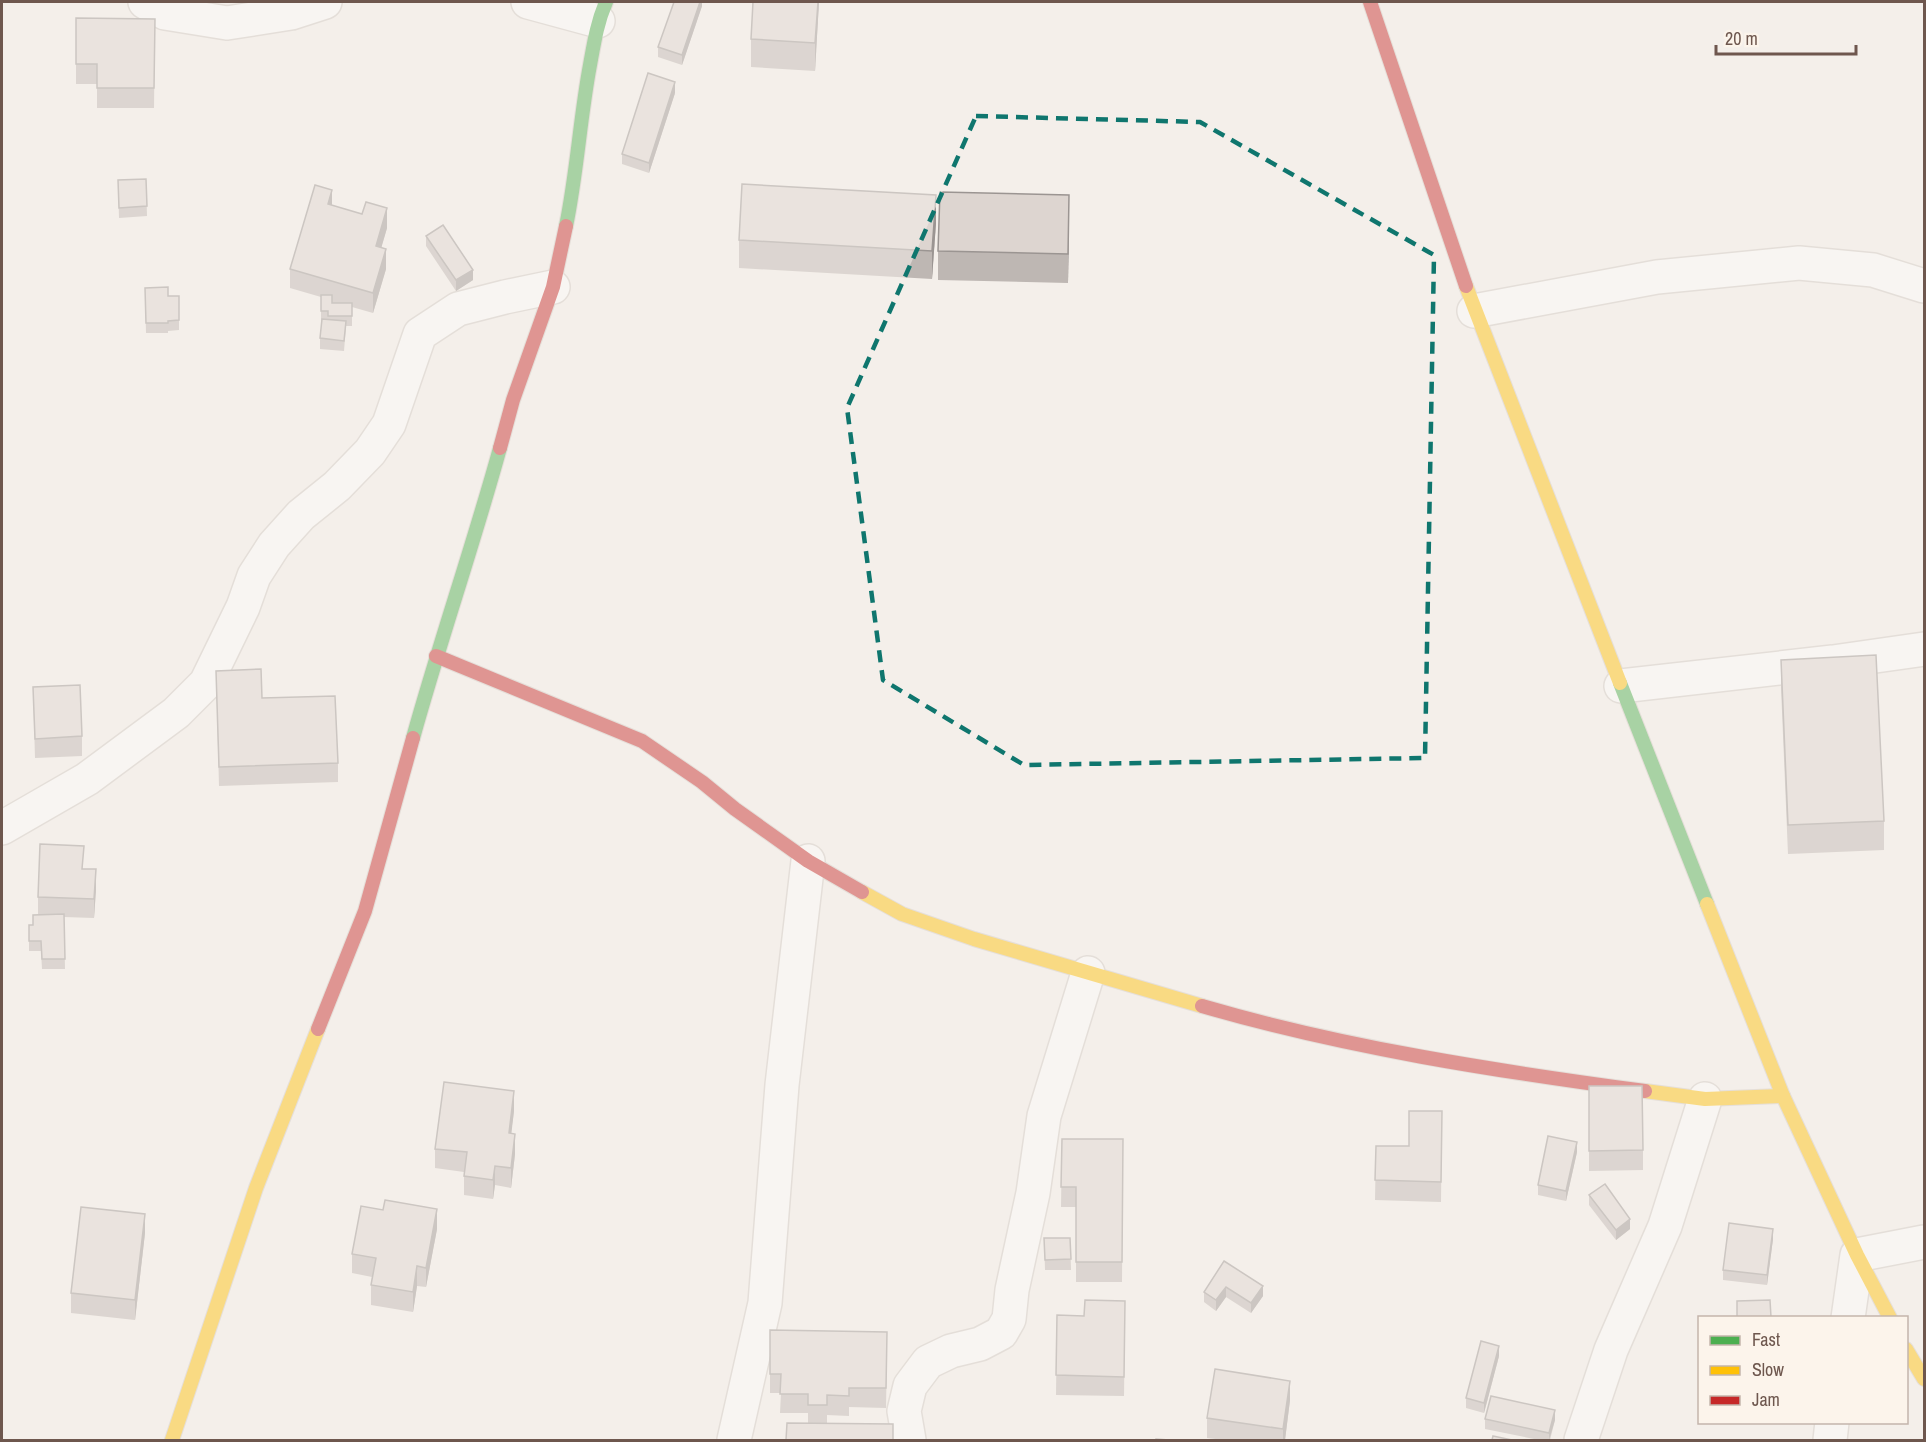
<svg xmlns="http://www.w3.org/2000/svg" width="1926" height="1442" viewBox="0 0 1926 1442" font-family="'Archivo Narrow',sans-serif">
	<rect width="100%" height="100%" fill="#f4efea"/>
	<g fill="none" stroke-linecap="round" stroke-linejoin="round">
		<defs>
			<g id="street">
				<path d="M 145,2 L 165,13 L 227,23 L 291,13 L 325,2"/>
				<path d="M 528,2 L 598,21"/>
				<path d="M 1474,311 L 1657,277 L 1799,263 L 1873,270 L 1924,286"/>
				<path d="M 1621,686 L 1833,662 L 1924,649"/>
				<path d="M 2,828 L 87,779 L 176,713 L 206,683 L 243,607 L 254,576 L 274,545 L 301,515 L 337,486 L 370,452 L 389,424 L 420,334 L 458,309 L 505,297 L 553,287"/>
				<path d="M 1848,1318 L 1857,1255 L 1924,1242"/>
				<path d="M 734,1440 L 765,1303 L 782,1085 L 808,861"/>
				<path d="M 909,1440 L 904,1411 L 910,1386 L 928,1362 L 951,1351 L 980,1344 L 1001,1333 L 1009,1319 L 1012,1290 L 1033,1193 L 1044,1116 L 1088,973"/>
				<path d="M 1581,1440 L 1611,1350 L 1665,1226 L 1705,1099"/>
				<path d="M 1830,1440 L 1832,1422"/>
			</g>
			<g id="fast">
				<path d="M 566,226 C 577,173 580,118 590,65 C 594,43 597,23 606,2"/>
				<path d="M 1620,683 L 1707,904"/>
				<path d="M 413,738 C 440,641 473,546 500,448"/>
			</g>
			<g id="slow">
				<path d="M 1466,286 L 1620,683"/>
				<path d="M 862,892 L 902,914 L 974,939 L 1202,1006"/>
				<path d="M 1707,904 L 1783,1096 L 1857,1255 L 1890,1318"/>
				<path d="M 1645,1091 L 1705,1099 L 1783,1096"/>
				<path d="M 1906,1349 L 1924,1379"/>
				<path d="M 172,1440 L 256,1188 L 318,1029"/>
			</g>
			<g id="jam">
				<path d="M 1370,2 L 1466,286"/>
				<path d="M 500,448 L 513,400 L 553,287 L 566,226"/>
				<path d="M 436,656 L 642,741 L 702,782 L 735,809 L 808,861 L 862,892"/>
				<path d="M 1202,1006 C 1346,1048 1496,1071 1645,1091"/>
				<path d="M 318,1029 L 365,911 L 413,738"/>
			</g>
		</defs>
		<use href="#street" stroke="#d1cbc5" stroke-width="36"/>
		<use href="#fast" stroke="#d3ccc6" stroke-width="16"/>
		<use href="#slow" stroke="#d3ccc6" stroke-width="16"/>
		<use href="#jam" stroke="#d3ccc6" stroke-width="16"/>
		<use href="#street" stroke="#fdfdfc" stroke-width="33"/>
		<use href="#fast" stroke="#4caf50" stroke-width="14"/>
		<use href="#slow" stroke="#ffc107" stroke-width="14"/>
		<use href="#jam" stroke="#c62828" stroke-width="14"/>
	</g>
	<g fill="#beb7b3">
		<path d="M 702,2 L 702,6 L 682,65 L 658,57 L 658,47 Z"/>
		<path d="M 819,2 L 815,71 L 751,67 L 751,39 Z"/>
		<path d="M 76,18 L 155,19 L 154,108 L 97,108 L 97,84 L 76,84 Z"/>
		<path d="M 675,93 L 649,173 L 622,164 L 622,154 Z"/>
		<path d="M 146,179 L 147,216 L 119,218 L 118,180 Z"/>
		<path d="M 332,206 L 387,228 L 381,248 L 386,269 L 373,313 L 352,307 L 352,326 L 346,326 L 344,351 L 320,349 L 320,338 L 322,321 L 321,321 L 321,297 L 290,288 L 290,269 Z"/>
		<path d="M 936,223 L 932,279 L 739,268 L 739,240 Z"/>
		<path d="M 1069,223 L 1068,283 L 938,280 L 938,251 Z"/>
		<path d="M 426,236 L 473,280 L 456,291 L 426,246 Z"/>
		<path d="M 145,288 L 168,296 L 179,296 L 179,330 L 168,331 L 168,333 L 146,333 Z"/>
		<path d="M 1781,660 L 1884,821 L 1884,850 L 1788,854 L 1781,688 Z"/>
		<path d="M 216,671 L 262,698 L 338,763 L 338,782 L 219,786 Z"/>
		<path d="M 33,687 L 82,736 L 82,756 L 35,758 Z"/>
		<path d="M 83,869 L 96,889 L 94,918 L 64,917 L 65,969 L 42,969 L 41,951 L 29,951 L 29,925 L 33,925 L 38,914 L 38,897 Z"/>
		<path d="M 1589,1086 L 1643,1150 L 1643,1170 L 1589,1171 Z"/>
		<path d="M 514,1111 L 511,1133 L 515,1154 L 511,1188 L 495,1185 L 493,1199 L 464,1195 L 464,1172 L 435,1168 L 435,1149 Z"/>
		<path d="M 1442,1111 L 1441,1202 L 1375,1200 L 1376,1146 L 1409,1146 Z"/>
		<path d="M 1062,1139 L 1123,1139 L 1122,1282 L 1076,1282 L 1076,1207 L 1061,1207 Z"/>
		<path d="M 1577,1152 L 1566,1201 L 1538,1195 L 1538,1185 Z"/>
		<path d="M 1589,1195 L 1630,1229 L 1616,1240 L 1589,1205 Z"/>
		<path d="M 437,1229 L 426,1287 L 417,1286 L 413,1312 L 371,1305 L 371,1285 L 372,1277 L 352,1273 L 352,1254 Z"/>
		<path d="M 145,1233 L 135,1320 L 71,1313 L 71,1293 Z"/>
		<path d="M 1044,1238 L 1070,1238 L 1071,1270 L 1045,1270 Z"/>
		<path d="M 1773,1239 L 1767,1285 L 1723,1280 L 1723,1270 Z"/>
		<path d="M 1224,1261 L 1263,1296 L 1251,1313 L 1226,1297 L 1216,1311 L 1204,1302 L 1204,1292 Z"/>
		<path d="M 1057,1315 L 1125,1321 L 1124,1396 L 1056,1395 Z"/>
		<path d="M 770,1330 L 887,1352 L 886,1408 L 849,1407 L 849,1416 L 827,1415 L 827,1423 L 808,1423 L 808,1413 L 780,1413 L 781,1393 L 770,1393 Z"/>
		<path d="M 1499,1356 L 1484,1413 L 1466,1408 L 1466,1398 Z"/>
		<path d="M 1290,1400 L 1285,1440 L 1224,1440 L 1207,1438 L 1207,1418 Z"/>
		<path d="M 1485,1419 L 1555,1420 L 1550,1440 L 1539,1440 L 1485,1429 Z"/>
	</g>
	<g fill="#9b9592">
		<path d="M 700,2 L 702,2 L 702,6 L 682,65 L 682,55 Z"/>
		<path d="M 818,2 L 819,2 L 815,71 L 815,43 Z"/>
		<path d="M 675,82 L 675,93 L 649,173 L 649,163 Z"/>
		<path d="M 332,190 L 332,210 L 328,204 Z"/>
		<path d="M 936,195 L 936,223 L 932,279 L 932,251 Z"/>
		<path d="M 1069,195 L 1069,223 L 1068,283 L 1068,254 Z"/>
		<path d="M 387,208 L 387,228 L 376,266 L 376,246 Z"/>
		<path d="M 386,249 L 386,269 L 373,313 L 373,293 Z"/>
		<path d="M 473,270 L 473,280 L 456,291 L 456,280 Z"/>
		<path d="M 96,869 L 96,889 L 94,918 L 94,899 Z"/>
		<path d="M 514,1091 L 514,1111 L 509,1153 L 509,1133 Z"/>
		<path d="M 515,1134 L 515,1154 L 511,1188 L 511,1168 Z"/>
		<path d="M 1577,1142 L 1577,1152 L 1566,1201 L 1566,1191 Z"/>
		<path d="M 495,1166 L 495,1185 L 493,1199 L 493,1180 Z"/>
		<path d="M 437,1209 L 437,1229 L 426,1287 L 426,1268 Z"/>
		<path d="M 145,1214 L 145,1233 L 135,1320 L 135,1300 Z"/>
		<path d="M 1630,1219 L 1630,1229 L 1616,1240 L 1616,1230 Z"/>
		<path d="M 1773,1229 L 1773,1239 L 1767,1285 L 1767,1275 Z"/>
		<path d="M 417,1266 L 417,1286 L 413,1312 L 413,1292 Z"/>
		<path d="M 1263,1286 L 1263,1296 L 1251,1313 L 1251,1303 Z"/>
		<path d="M 1226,1287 L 1226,1297 L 1216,1311 L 1216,1300 Z"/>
		<path d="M 1499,1346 L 1499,1356 L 1484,1413 L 1484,1403 Z"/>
		<path d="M 1290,1381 L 1290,1400 L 1285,1440 L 1283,1440 L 1283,1429 Z"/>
		<path d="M 1555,1410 L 1555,1420 L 1549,1440 L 1549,1433 Z"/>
	</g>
	<g fill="#ddd5d0" stroke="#9b9592" stroke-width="1.5">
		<path d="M 674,2 L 700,2 L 682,55 L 658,47 Z"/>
		<path d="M 753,2 L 818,2 L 815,43 L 751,39 Z"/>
		<path d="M 76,18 L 155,19 L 154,88 L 97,88 L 97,64 L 76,64 Z"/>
		<path d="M 648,73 L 675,82 L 649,163 L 622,154 Z"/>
		<path d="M 146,179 L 147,206 L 119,208 L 118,180 Z"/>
		<path d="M 742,184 L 936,195 L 932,251 L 739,240 Z"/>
		<path d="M 315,185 L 332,190 L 328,204 L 362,214 L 366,202 L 387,208 L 376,246 L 386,249 L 373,293 L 290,269 Z"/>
		<path d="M 940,192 L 1069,195 L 1068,254 L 938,251 Z"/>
		<path d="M 443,225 L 473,270 L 456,280 L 426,236 Z"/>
		<path d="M 168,287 L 168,296 L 179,296 L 179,320 L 168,321 L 168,323 L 146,323 L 145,288 Z"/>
		<path d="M 321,295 L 332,295 L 332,303 L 352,303 L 352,316 L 328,316 L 328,311 L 321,311 Z"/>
		<path d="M 322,319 L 346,321 L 344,341 L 320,338 Z"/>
		<path d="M 1876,655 L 1884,821 L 1788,825 L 1781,660 Z"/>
		<path d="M 261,669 L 262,698 L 335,696 L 338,763 L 219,767 L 216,671 Z"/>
		<path d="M 80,685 L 82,736 L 35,739 L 33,687 Z"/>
		<path d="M 40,844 L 84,846 L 82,869 L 96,869 L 94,899 L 38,897 Z"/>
		<path d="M 64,914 L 65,959 L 42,959 L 41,941 L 29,941 L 29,925 L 33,925 L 33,915 Z"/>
		<path d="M 444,1082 L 514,1091 L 509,1133 L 515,1134 L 511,1168 L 495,1166 L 493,1180 L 464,1176 L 467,1152 L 435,1149 Z"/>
		<path d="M 1589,1086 L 1642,1086 L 1643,1150 L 1589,1151 Z"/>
		<path d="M 1409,1111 L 1442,1111 L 1441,1182 L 1375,1180 L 1376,1146 L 1409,1146 Z"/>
		<path d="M 1548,1136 L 1577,1142 L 1566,1191 L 1538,1185 Z"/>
		<path d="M 1062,1139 L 1123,1139 L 1122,1262 L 1076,1262 L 1076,1187 L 1061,1187 Z"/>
		<path d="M 1605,1184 L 1630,1219 L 1616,1230 L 1589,1195 Z"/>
		<path d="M 385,1200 L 437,1209 L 426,1268 L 417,1266 L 413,1292 L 371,1285 L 376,1258 L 352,1254 L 361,1206 L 383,1210 Z"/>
		<path d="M 81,1207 L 145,1214 L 135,1300 L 71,1293 Z"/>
		<path d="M 1729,1223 L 1773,1229 L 1767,1275 L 1723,1270 Z"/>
		<path d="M 1044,1238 L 1070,1238 L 1071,1259 L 1045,1260 Z"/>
		<path d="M 1224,1261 L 1263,1286 L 1251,1303 L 1226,1287 L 1216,1300 L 1204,1292 Z"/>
		<path d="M 1085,1300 L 1125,1301 L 1124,1377 L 1056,1375 L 1057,1315 L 1084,1316 Z"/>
		<path d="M 1770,1300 L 1771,1317 L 1737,1317 L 1737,1301 Z"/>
		<path d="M 770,1330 L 887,1332 L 886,1388 L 849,1388 L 849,1396 L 827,1395 L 827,1405 L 808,1405 L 808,1394 L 780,1394 L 781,1374 L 770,1374 Z"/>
		<path d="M 1481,1341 L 1499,1346 L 1484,1403 L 1466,1398 Z"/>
		<path d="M 1215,1369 L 1290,1381 L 1283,1429 L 1207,1418 Z"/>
		<path d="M 1491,1396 L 1555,1410 L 1549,1433 L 1485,1419 Z"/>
		<path d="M 787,1423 L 893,1424 L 893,1440 L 786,1440 Z"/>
		<path d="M 1493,1436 L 1512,1440 L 1492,1440 Z"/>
		<path d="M 1156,1439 L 1169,1440 L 1156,1440 Z"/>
	</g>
	<path d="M0 0H1926V1442H0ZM 976,116 L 1200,122 L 1434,255 L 1425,758 L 1024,765 L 883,680 L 847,408 Z" fill="#f4efea" fill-opacity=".55" fill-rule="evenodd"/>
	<path fill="none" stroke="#0f766e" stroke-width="4.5" stroke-dasharray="12 8" stroke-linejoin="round" d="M 976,116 L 1200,122 L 1434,255 L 1425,758 L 1024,765 L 883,680 L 847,408 Z"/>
	<rect width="1926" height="1442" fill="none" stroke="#6e574e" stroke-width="6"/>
	<rect x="1698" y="1316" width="210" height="108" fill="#fcf4eb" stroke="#c3b5ac" stroke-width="1.5"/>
	<rect x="1710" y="1336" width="30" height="9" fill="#4caf50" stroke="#c3b5ac" stroke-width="1.5"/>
	<text x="1752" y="1346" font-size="18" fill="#6e574e">Fast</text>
	<rect x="1710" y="1366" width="30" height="9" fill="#ffc107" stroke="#c3b5ac" stroke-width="1.5"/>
	<text x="1752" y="1376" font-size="18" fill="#6e574e">Slow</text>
	<rect x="1710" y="1396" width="30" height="9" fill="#c62828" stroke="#c3b5ac" stroke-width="1.5"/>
	<text x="1752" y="1406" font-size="18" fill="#6e574e">Jam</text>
	<path d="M1716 45v9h140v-9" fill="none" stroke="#6e574e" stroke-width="3"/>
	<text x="1725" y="45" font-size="18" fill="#6e574e" stroke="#fcf4eb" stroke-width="4.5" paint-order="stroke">20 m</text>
</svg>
